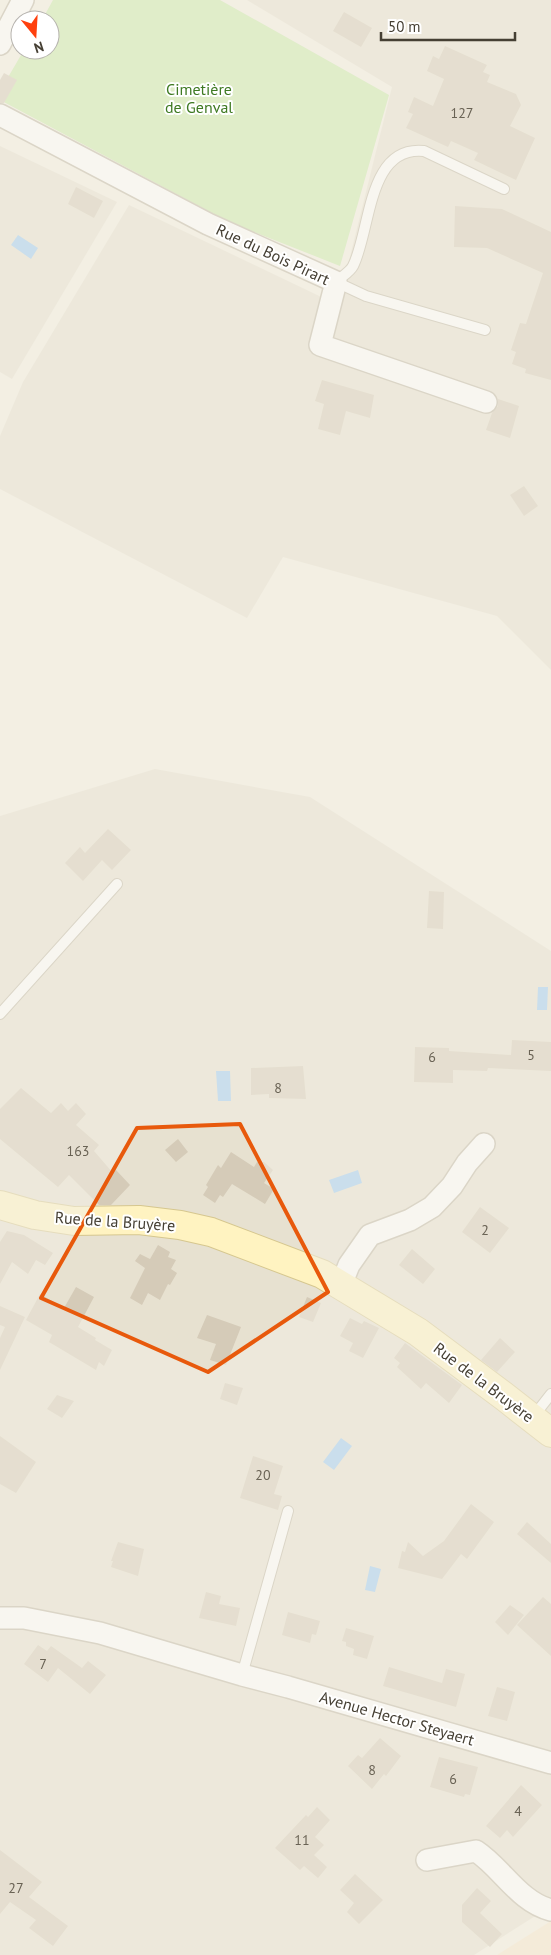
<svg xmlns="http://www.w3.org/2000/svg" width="551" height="1955" viewBox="0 0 551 1955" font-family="'PT Sans',sans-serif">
	<rect width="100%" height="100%" fill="#f3efe3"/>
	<g fill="#e7e1d0">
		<path d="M 247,0 L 551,0 L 551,670 L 497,616 L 283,557 L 247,618 L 0,489 L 0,436 L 23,382 L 129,205 L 338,305 L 392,87 Z"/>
		<path d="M 0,146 L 117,202 L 12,379 L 0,372 Z"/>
		<path d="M 155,769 L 310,797 L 551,951 L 551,1906 L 474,1955 L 0,1955 L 0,816 Z"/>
	</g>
	<path fill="#f7e7cc" d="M 551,1921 L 551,1955 L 497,1955 Z"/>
	<path fill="#c9eaa8" d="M 53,0 L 220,0 L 389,95 L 340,266 L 229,222 L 0,100 L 0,91 L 24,50 L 50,50 L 50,20 L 42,20 Z"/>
	<g fill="#9acaf5">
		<path d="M 18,235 L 38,248 L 31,259 L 11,245 Z"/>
		<path d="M 538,987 L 548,987 L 547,1010 L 537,1010 Z"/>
		<path d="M 216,1071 L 230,1071 L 231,1101 L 218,1101 Z"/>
		<path d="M 358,1170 L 362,1183 L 334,1193 L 329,1180 Z"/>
		<path d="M 341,1438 L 352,1446 L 334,1470 L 323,1462 Z"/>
		<path d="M 370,1566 L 381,1569 L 375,1592 L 365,1590 Z"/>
	</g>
	<g fill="#d5cbb8">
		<path d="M 344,12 L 372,28 L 361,47 L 333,31 Z"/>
		<path d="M 445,46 L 487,65 L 483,72 L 490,75 L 487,82 L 516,94 L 521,105 L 510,126 L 535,138 L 516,180 L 474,160 L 478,153 L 451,141 L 448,147 L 406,128 L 413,114 L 408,112 L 414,97 L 433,106 L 444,79 L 427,71 L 433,56 L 439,59 Z"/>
		<path d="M 4,73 L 17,80 L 4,103 L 0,103 L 0,80 Z"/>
		<path d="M 76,187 L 103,201 L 94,218 L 68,204 Z"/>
		<path d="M 455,206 L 502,209 L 551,232 L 551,380 L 525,373 L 526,369 L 512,364 L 516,352 L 511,350 L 520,323 L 526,324 L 543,273 L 487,248 L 454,247 Z"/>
		<path d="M 322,380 L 374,395 L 370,418 L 346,411 L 340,435 L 318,429 L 324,404 L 315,401 Z"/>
		<path d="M 498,399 L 519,406 L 510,438 L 486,430 L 492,413 L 498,406 Z"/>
		<path d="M 524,486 L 538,506 L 524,516 L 510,495 Z"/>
		<path d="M 108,829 L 131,850 L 112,870 L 102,860 L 83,881 L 65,863 L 80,847 L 85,853 Z"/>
		<path d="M 429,891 L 444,892 L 443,929 L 427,928 Z"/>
		<path d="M 512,1040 L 551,1042 L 551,1071 L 488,1068 L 487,1071 L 453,1070 L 453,1083 L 414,1082 L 415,1047 L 449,1048 L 449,1051 L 511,1055 Z"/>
		<path d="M 303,1066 L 306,1099 L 269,1098 L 269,1094 L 251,1095 L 251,1068 Z"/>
		<path d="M 21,1088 L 51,1113 L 61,1103 L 68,1111 L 76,1103 L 86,1114 L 76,1125 L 99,1145 L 94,1151 L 113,1173 L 116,1170 L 130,1185 L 111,1205 L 99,1205 L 69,1175 L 58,1187 L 0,1139 L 0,1109 Z"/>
		<path d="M 178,1139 L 188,1152 L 176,1162 L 165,1150 Z"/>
		<path d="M 231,1152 L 254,1167 L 257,1162 L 264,1162 L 273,1170 L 264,1183 L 274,1189 L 265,1204 L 232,1184 L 223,1197 L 220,1195 L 215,1203 L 203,1195 L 208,1187 L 206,1185 L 218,1165 L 221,1168 Z"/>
		<path d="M 480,1207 L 509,1228 L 490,1253 L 462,1232 Z"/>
		<path d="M 7,1231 L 24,1235 L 53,1253 L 45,1265 L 36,1260 L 28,1274 L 12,1262 L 0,1284 L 0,1242 Z"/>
		<path d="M 158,1245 L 170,1252 L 168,1257 L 176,1260 L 171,1269 L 177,1273 L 170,1285 L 168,1284 L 160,1300 L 148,1293 L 142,1305 L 130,1298 L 145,1268 L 135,1261 L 140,1254 L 150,1259 Z"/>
		<path d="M 412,1249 L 435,1269 L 423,1284 L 399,1265 Z"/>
		<path d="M 76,1287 L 94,1297 L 78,1327 L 96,1338 L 95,1340 L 112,1350 L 104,1366 L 99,1362 L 96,1370 L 49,1342 L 52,1335 L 26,1320 L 40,1294 L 64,1308 Z"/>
		<path d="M 307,1297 L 321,1303 L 313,1322 L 299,1317 Z"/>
		<path d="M 0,1306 L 25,1317 L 0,1370 L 0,1338 L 5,1327 L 0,1325 Z"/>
		<path d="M 207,1315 L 241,1327 L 226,1365 L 210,1360 L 216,1344 L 197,1338 Z"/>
		<path d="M 350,1318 L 362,1324 L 364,1321 L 379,1328 L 363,1358 L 349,1351 L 353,1343 L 340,1336 Z"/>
		<path d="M 500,1338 L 515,1352 L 497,1372 L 481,1360 Z"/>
		<path d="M 405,1343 L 462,1385 L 449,1403 L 426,1383 L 421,1389 L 397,1367 L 400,1363 L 394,1358 Z"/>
		<path d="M 225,1383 L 243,1388 L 237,1405 L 220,1399 Z"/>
		<path d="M 57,1395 L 74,1401 L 62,1418 L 47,1409 Z"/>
		<path d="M 0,1436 L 36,1462 L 16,1493 L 0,1484 Z"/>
		<path d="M 253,1456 L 283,1466 L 274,1494 L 282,1496 L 278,1510 L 240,1498 Z"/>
		<path d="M 471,1504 L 494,1522 L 467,1559 L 461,1554 L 442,1579 L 398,1568 L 402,1551 L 405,1552 L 408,1542 L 423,1556 L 444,1541 Z"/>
		<path d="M 527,1522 L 551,1544 L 551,1563 L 517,1534 Z"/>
		<path d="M 118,1542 L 144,1549 L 138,1576 L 111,1567 L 113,1561 L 111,1561 Z"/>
		<path d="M 206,1592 L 221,1596 L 219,1604 L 240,1608 L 236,1626 L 199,1618 Z"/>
		<path d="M 543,1597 L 551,1604 L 551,1656 L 517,1625 Z"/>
		<path d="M 510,1605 L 524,1615 L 508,1635 L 495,1622 Z"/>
		<path d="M 288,1612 L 320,1621 L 316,1635 L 312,1634 L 310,1643 L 282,1635 Z"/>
		<path d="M 346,1628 L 374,1636 L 367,1659 L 353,1655 L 354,1649 L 346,1646 L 346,1642 L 342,1641 Z"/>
		<path d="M 38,1645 L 47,1651 L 51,1646 L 82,1668 L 88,1661 L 106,1675 L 90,1694 L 58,1668 L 48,1682 L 24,1664 Z"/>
		<path d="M 389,1667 L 442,1683 L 446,1669 L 465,1674 L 456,1707 L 383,1686 Z"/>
		<path d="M 497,1687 L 515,1692 L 507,1721 L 488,1716 Z"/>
		<path d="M 380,1738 L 401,1756 L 386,1776 L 384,1774 L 372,1789 L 348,1766 L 358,1755 L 362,1758 Z"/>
		<path d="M 439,1757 L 478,1767 L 470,1795 L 465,1794 L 464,1797 L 430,1787 Z"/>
		<path d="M 521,1785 L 542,1805 L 513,1837 L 507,1830 L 500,1838 L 486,1826 Z"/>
		<path d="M 317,1807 L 330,1820 L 315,1837 L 324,1845 L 314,1855 L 327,1867 L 318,1878 L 304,1866 L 300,1870 L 275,1848 L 306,1815 L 308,1817 Z"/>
		<path d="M 0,1850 L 42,1882 L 29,1897 L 68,1926 L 53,1946 L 29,1928 L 36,1920 L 10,1902 L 0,1914 Z"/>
		<path d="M 355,1874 L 383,1900 L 359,1924 L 347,1912 L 354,1903 L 340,1890 Z"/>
		<path d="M 477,1888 L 491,1901 L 480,1913 L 502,1934 L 490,1947 L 462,1922 L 462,1905 Z"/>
	</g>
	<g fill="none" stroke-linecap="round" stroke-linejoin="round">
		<defs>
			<g id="lane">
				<path d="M 485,330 L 366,296 L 336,282 C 341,277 350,272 353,266 C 371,231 367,145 424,151 L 504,189"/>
				<path d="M 0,1014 L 117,884"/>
				<path d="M 533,1417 L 551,1394"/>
				<path d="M 242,1675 L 288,1511"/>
			</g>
			<g id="street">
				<path d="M 0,44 L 23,0"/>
				<path d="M 0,115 L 208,224 L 336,282 L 320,345 L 486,402"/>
				<path d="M 341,1285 L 349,1265 L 370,1235 L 410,1220 L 432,1207 L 452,1186 L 467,1163 L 484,1144"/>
				<path d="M 0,1618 L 24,1618 L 100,1633 L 242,1675 L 288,1687 L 551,1763"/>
				<path d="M 427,1860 L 476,1851 C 502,1868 519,1902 551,1910"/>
			</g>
			<path id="secondary" d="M 0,1205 L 35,1215 L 74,1221 L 139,1220 L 180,1225 L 211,1232 L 322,1274 L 418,1332 L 505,1397 L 551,1433"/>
		</defs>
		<use href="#lane" stroke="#bfb7a5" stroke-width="12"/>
		<use href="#street" stroke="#bfb7a5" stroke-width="24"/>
		<use href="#secondary" stroke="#d6c78f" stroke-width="30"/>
		<use href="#lane" stroke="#fff" stroke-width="10"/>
		<use href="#street" stroke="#fff" stroke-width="21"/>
		<use href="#secondary" stroke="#fff3c1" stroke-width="28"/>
	</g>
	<path d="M0 0H551V1955H0ZM 240,1124 L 328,1292 L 208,1372 L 41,1298 L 137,1128 Z" fill="#f3efe3" fill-opacity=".55" fill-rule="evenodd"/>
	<path fill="none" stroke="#e8590c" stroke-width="4" stroke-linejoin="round" d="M 240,1124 L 328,1292 L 208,1372 L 41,1298 L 137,1128 Z"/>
	<g text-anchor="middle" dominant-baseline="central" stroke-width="4" stroke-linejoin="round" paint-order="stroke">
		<g font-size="14" fill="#696254">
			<text x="462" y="113">127</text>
			<text x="531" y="1055">5</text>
			<text x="432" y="1057">6</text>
			<text x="278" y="1088">8</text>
			<text x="78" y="1151">163</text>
			<text x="485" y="1230">2</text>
			<text x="263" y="1475">20</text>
			<text x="43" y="1664">7</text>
			<text x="372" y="1770">8</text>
			<text x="453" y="1779">6</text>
			<text x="518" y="1811">4</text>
			<text x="302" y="1840">11</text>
			<text x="16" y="1888">27</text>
		</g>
		<g font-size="16" fill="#3f7a23" stroke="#fff">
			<text x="199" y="89">Cimetière<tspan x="199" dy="18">de Genval</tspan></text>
		</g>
		<g font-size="16" fill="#453f33" stroke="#fff">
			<text transform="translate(273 254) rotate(25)">Rue du Bois Pirart</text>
			<text transform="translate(115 1221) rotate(4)">Rue de la Bruyère</text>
			<text transform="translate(484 1382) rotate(37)">Rue de la Bruyère</text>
			<text transform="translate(397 1718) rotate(16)">Avenue Hector Steyaert</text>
		</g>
	</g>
	<g transform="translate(35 35) rotate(162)"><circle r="24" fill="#ffffff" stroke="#b5b2ad"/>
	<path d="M0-4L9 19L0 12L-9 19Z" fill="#ff400e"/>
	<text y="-8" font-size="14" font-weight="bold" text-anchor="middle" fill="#453f33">N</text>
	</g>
	<path d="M381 32v8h134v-8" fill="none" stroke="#453f33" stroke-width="2.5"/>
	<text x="388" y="32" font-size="15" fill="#453f33" stroke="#ffffff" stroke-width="4" paint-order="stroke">50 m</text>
</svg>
